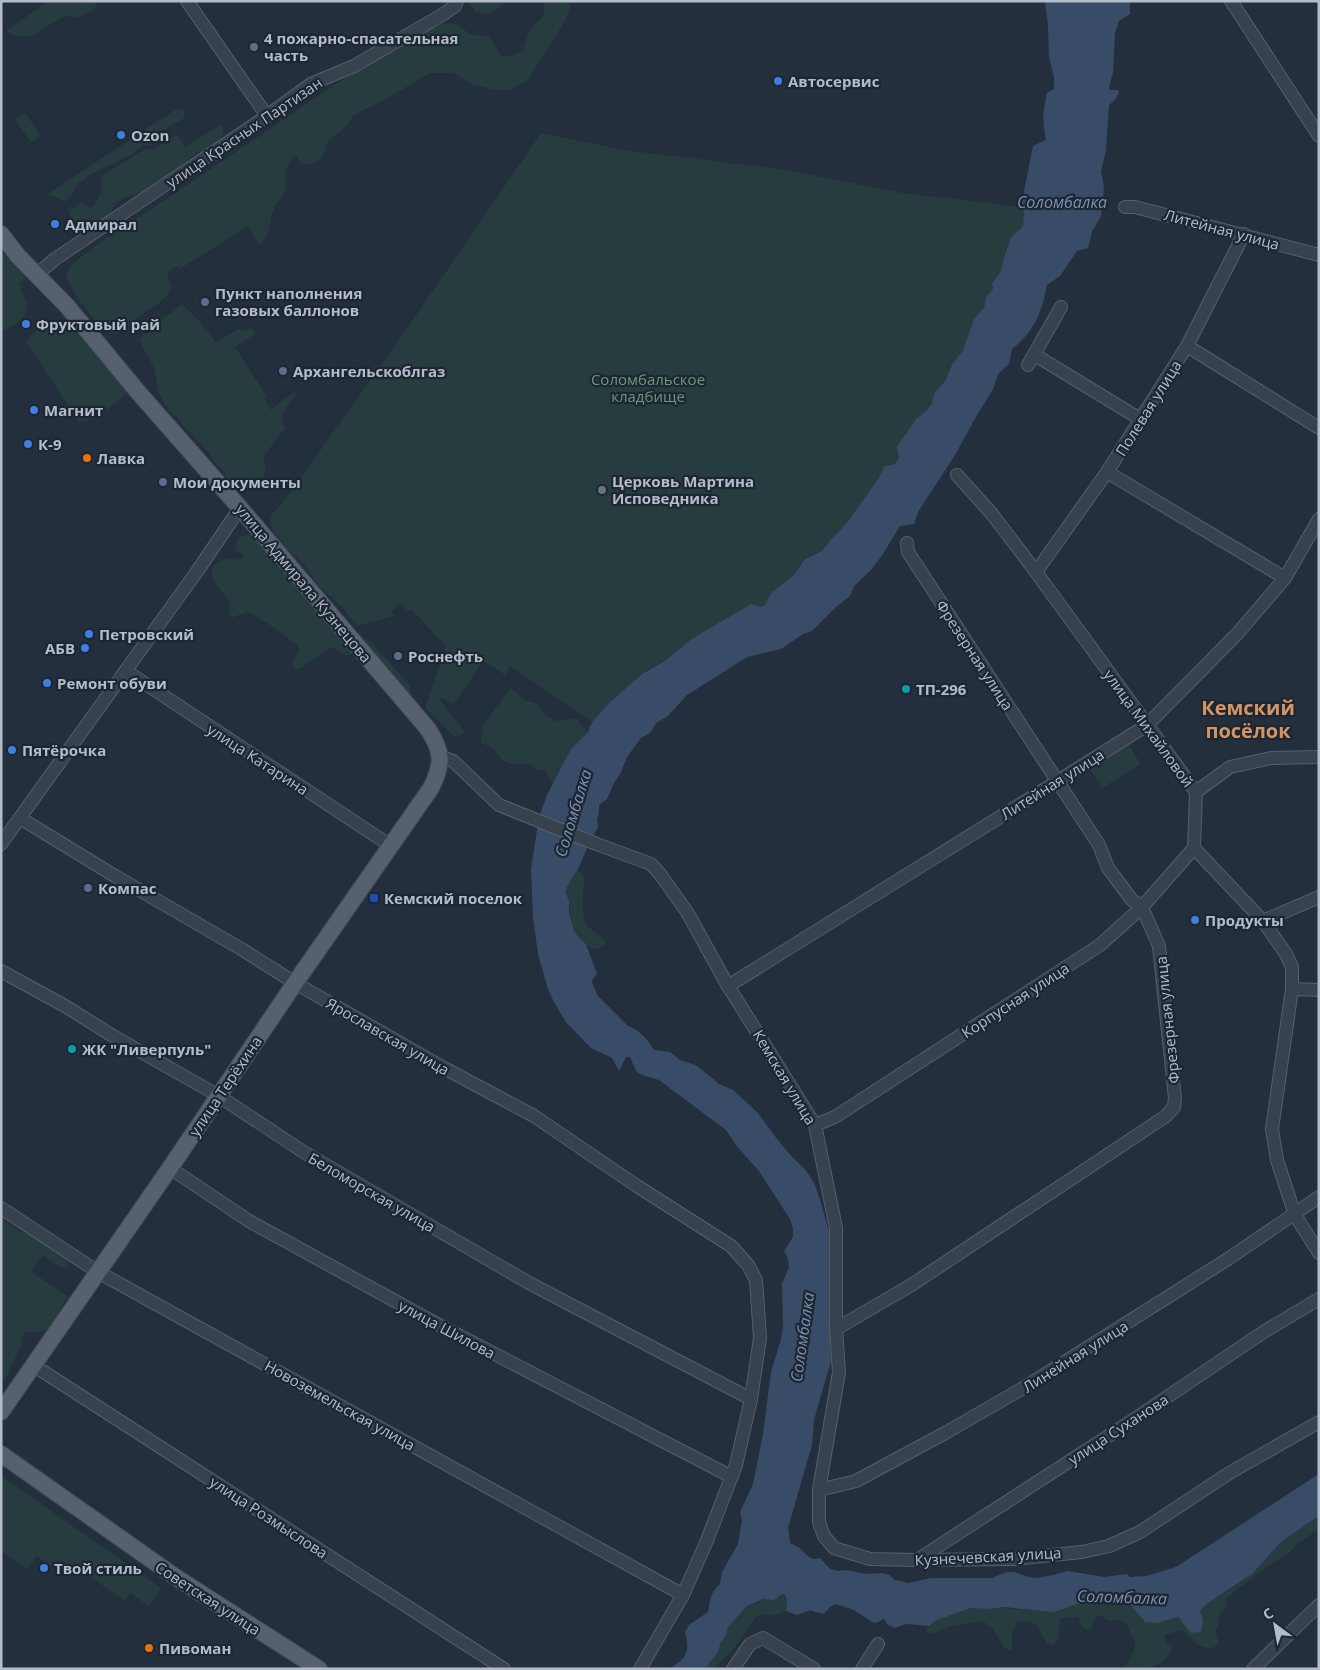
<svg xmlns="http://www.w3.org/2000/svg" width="1320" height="1670" viewBox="0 0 1320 1670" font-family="'Open Sans',sans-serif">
	<rect width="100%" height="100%" fill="#242f3e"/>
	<g fill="#263c3f">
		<path d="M 49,1 L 98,1 L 96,7 L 88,13 L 78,17 L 65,16 L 51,24 L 34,35 L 27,37 L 12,35 L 6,31 Z"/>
		<path d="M 468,1 L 510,1 L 489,14 L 476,12 Z"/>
		<path d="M 541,1 L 571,1 L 569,12 L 563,24 L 529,78 L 523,83 L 509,90 L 496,90 L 473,85 L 454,73 L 430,73 L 379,103 L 365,109 L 354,115 L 346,126 L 327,142 L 324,154 L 318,161 L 310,164 L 302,164 L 299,161 L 297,155 C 280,168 289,177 284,193 C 283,199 278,201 275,206 C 268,221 273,231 260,246 L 248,226 L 180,269 L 177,266 L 168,272 L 167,274 L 172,286 C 166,303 152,306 139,316 C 131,323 123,336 111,333 C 100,331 64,284 67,274 C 71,261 85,256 94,247 C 154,207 214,167 274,126 C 303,107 423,21 451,23 C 461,24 465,33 474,35 C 479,37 484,34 488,37 C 496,42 496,53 504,57 L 515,55 L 523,50 L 530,29 L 543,16 L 545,8 Z"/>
		<path d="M 178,108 L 183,110 L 185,113 L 184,118 L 165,129 L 155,138 L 151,145 L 144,145 L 131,155 L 89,175 L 76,186 L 73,194 L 65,202 L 48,194 Z"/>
		<path d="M 25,113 L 41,136 L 31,142 L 14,119 Z"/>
		<path d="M 221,124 L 224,132 C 222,136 220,140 217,143 C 205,152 191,151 183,167 L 147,191 L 122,199 L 115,204 L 107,219 L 88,223 L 81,234 L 67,209 L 75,208 L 77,205 L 83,203 L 91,208 C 100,199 103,191 101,178 L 105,174 L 143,150 L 156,148 L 174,136 L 178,136 L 186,147 Z"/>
		<path d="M 541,133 L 624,150 L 786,170 L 903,193 L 1021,207 L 1024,212 L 1023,226 L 1011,237 L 1005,255 L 1000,273 L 992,283 L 993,289 L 986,297 L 984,308 L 974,319 L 963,350 L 952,365 L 945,381 L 934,394 L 932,404 L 925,412 L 916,419 L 895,464 L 885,466 L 878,479 L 846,524 L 833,537 L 822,551 L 804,560 L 795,574 L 771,593 L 765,605 L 719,624 L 690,640 L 665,661 L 642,674 L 609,703 L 592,722 L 510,666 L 505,675 L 483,661 L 454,704 L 440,697 L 439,699 L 463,729 L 464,733 L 455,737 L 427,710 L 426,706 L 446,646 L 412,610 L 408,611 L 400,604 L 391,612 L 394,616 L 357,626 L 343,608 L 320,587 L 302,562 L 287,549 L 272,528 L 270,516 L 285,500 L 406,330 Z"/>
		<path d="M 1,252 L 14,262 L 25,277 L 25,280 L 20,282 C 20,290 23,294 26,301 C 31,317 12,326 1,333 Z"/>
		<path d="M 182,304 L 201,323 L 216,343 L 238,329 L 245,331 L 251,327 L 255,334 L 235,347 L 267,397 L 265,399 L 270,410 L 294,392 L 296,394 C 290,406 276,412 285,428 L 263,457 L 266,468 L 264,475 L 252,489 L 245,491 L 239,490 L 227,478 L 223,470 L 217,465 L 209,453 L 184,427 L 180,420 L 171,413 L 163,402 L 158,391 L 155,370 L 139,339 L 149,332 L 154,322 L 172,313 L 180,305 Z"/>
		<path d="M 69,321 L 128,388 C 126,392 125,396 121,398 C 114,405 88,424 79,422 L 27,343 C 28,330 57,321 69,321 Z"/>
		<path d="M 247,534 C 260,536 272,558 278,568 C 280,572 286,576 290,579 L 353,651 L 353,653 L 347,656 L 336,649 L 330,648 L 301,668 L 295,669 L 292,665 L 299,649 L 297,645 L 276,629 L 249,612 L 245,612 L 232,618 C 228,612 231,608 229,602 C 226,591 198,575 219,562 C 225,558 233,559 239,560 L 244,555 L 236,550 C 235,541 239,536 247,534 Z"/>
		<path d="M 364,640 L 369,640 L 410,685 L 410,693 L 408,700 L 359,642 Z"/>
		<path d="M 510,688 L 525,700 L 537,704 L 547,717 L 557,721 L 573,719 L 578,720 L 588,732 L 571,749 L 554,784 L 548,777 L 546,771 L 535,769 L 531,764 L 511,764 L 503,761 L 492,748 L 482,743 C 475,726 503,703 510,688 Z"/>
		<path d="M 1127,743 L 1141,764 L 1102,788 L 1089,768 Z"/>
		<path d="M 577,871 L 582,873 L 584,878 C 584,891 580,915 587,925 C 592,932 600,934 605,941 L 604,945 C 596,950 594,951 587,945 C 569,931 572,922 569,902 C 569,898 566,895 564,891 L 572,877 Z"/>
		<path d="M 1,1218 L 20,1232 L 30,1233 L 67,1257 L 69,1261 L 67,1267 L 61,1268 L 43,1255 L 31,1271 C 39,1278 63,1291 67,1297 L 49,1328 L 41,1332 L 26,1332 L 23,1334 L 21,1345 L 8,1374 L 5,1378 L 1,1381 Z"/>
		<path d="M 1,1476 L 161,1588 L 149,1606 L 130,1593 L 125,1601 L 75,1566 L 67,1577 L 37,1556 L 27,1569 L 1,1551 Z"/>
		<path d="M 1319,1516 L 1319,1529 L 1297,1544 L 1290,1552 L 1261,1571 L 1225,1599 L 1227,1607 L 1220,1614 L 1218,1626 L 1215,1632 L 1218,1640 L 1218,1645 C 1204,1654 1192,1640 1182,1630 L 1164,1635 L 1166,1641 L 1173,1648 C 1162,1670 1146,1669 1122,1669 C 1128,1663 1136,1651 1135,1642 C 1124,1624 1133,1621 1107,1620 L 1103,1616 L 1096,1617 L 1092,1627 L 1088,1630 L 1083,1627 L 1078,1617 L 1060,1618 L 1058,1639 L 1053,1645 L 1047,1643 C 1037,1628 1040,1619 1017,1622 L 1012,1636 L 1012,1651 L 1004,1648 L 993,1629 L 983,1621 L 951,1626 L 932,1634 L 927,1632 L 926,1630 L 933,1621 L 971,1608 L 987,1609 L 1004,1607 L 1012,1609 L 1036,1610 L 1069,1607 L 1077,1604 L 1094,1602 L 1127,1604 L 1132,1606 L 1178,1617 L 1191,1633 L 1203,1621 L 1200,1610 L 1208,1603 L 1253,1573 L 1282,1541 Z"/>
		<path d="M 782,1594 L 785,1594 L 787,1600 L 786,1611 L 771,1616 L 765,1614 L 755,1618 L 737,1645 L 714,1669 L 705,1669 L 719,1651 L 720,1644 L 728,1627 L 747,1606 L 763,1599 L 777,1598 Z"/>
	</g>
	<path fill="#394c67" d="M 1045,1 L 1130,1 L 1130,14 L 1119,21 L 1115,33 L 1113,72 L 1109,88 L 1110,90 L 1118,90 L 1119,92 L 1115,100 L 1109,105 L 1106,150 L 1101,171 L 1104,187 L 1101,216 L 1092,232 L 1088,248 L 1077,251 L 1060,276 L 1047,285 C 1042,312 1034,332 1012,349 L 1009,364 L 998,374 L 994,387 L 986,401 L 977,415 L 955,455 L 918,512 L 914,524 L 900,526 L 883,554 L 871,570 L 854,586 L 850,596 L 836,607 L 812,631 L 803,634 L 781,649 L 747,657 L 687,695 L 668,716 L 656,723 L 650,733 L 641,738 L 627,757 L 621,772 L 613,785 L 607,799 L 599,805 L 599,813 L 597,820 L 598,827 L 590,842 L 577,871 L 572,877 L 565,891 L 569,901 L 569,913 L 574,931 L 580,939 L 586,944 L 597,974 L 593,978 L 592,983 L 598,996 L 628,1026 C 639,1029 648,1040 654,1050 L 670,1052 L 680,1060 L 696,1065 L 719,1084 L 733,1090 L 757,1112 L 777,1139 L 793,1158 L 805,1169 L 814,1183 L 820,1199 L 831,1240 L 834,1319 L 830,1345 L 831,1361 L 814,1420 L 812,1445 L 790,1521 L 788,1528 L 790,1543 C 794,1545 799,1547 802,1550 C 809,1557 810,1561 820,1558 L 830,1569 L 838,1571 L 845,1570 L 867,1574 L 882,1573 L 889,1575 L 895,1580 L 909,1583 L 931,1578 L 992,1578 L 1007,1572 L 1014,1572 L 1029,1577 L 1037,1578 L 1053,1575 L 1068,1571 L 1104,1577 L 1127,1574 L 1130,1577 L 1147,1576 L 1176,1567 L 1319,1474 L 1319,1516 L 1282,1541 L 1253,1573 L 1208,1603 L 1200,1610 L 1203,1621 L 1201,1632 L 1191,1633 L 1178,1617 L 1157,1623 L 1145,1622 L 1132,1606 L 1127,1604 L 1094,1602 L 1077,1604 L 1054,1612 L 1004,1607 L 987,1609 L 971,1608 L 934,1621 L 929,1626 L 906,1624 L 895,1628 L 888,1625 L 884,1619 L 876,1623 L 872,1622 L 854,1610 L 836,1604 L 831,1606 L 824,1614 L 815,1612 L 811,1610 L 797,1615 L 786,1611 L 787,1600 L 785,1594 L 782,1594 L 774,1600 L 763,1599 L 747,1606 L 728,1627 L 726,1635 L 720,1644 L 719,1651 L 705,1669 L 669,1669 C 688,1657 690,1653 685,1632 L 689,1625 L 708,1612 C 711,1599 710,1592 720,1584 L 722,1572 L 738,1544 L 742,1520 L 740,1512 L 753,1484 L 763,1434 L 771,1372 L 781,1339 L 783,1327 L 782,1284 L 789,1267 L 788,1259 L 784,1251 L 793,1237 L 793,1228 L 790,1219 L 759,1171 L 736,1145 L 726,1130 L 659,1080 L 642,1075 L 636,1071 L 630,1057 L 626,1057 L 619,1071 L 612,1058 L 591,1048 L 565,1021 L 553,1000 L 548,989 L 538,954 L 533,917 L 531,869 L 539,817 L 547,795 L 571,749 L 588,732 L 592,722 L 609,703 L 642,674 L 665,661 L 690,640 L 751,604 L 761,607 L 765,605 L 771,593 L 795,574 L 804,560 L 822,551 L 833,537 L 846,524 L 878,479 L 885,466 L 895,464 L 899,457 L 897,447 L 916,419 L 925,412 L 932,404 L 934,394 L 945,381 L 952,365 L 963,350 L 974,319 L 984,308 L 986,297 L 993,289 L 992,283 L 1000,273 L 1005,255 L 1011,237 L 1023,226 L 1024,212 L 1021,207 L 1033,146 L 1046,140 C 1042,120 1043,113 1047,93 L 1054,89 L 1054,77 L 1049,58 L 1048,26 Z"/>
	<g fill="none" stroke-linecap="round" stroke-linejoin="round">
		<defs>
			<g id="minor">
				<path d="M 187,1 L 267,116"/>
				<path d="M 1231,1 L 1319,136"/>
				<path d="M 1125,207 L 1135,207 L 1319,255"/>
				<path d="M 37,274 L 55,259 L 267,116 L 311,84 L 354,66 L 442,15 L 455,6 L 457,1"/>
				<path d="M 1187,346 L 1319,428"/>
				<path d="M 1035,355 L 1140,419"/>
				<path d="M 1028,365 L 1061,307"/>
				<path d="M 1107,472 L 1285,578"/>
				<path d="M 957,475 L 992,514 L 1036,572 L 1196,792 L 1194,848 L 1263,921 L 1286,954 L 1292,967 L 1292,989 L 1272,1129 L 1277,1160 L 1295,1215 L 1319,1253"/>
				<path d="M 1036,572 L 1107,472 L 1187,346 L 1244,234"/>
				<path d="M 126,671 L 391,846"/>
				<path d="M 440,756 L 453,761 L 499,805 L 599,845 L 651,864 L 660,874 L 687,912 L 728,986 L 815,1125 L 836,1228 L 836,1329 L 839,1372 L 819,1490 L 819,1522 L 824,1536 L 834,1548 L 870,1559 L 917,1560 L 1014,1559 L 1082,1552 L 1109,1546 L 1140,1532 L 1231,1472 L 1319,1422"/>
				<path d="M 1196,792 L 1230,767 L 1271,758 L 1319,757"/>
				<path d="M 20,818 L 115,876 L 243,950 L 295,983 L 444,1068 L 534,1116 L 637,1186 L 731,1246 L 748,1265 L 756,1280 L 760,1338 L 751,1399 L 736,1465 L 706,1543 L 683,1595 L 640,1669"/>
				<path d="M 1,844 L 198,570 L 240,508"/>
				<path d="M 1263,921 L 1319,897"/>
				<path d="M 1,971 L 65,1006 L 113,1036 L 219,1096 L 305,1153 L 529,1283 L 751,1399"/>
				<path d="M 728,986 L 1058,781 L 1147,725 L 1237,634 L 1285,578 L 1319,519"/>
				<path d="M 1292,989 L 1319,990"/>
				<path d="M 815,1125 L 835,1117 L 1100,945 L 1142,907 L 1194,848"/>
				<path d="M 170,1168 L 249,1221 L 435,1323 L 732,1477"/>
				<path d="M 1,1208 L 98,1272 L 683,1595"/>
				<path d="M 836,1329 L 913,1284 L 1166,1116 L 1174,1107 L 1175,1098 L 1159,946 L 1142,907 L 1132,900 L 1108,868 L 1099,845 L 908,552 L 907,543"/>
				<path d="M 33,1365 L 504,1669"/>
				<path d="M 819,1490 L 856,1481 L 947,1432 L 1025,1387 L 1228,1259 L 1319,1197"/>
				<path d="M 917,1560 L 1133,1420 L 1265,1331 L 1319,1299"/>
				<path d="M 733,1669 L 750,1644 L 763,1638 L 814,1669"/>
				<path d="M 862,1669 L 878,1644"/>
				<path d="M 1253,1669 L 1319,1605"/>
			</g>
			<g id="major">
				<path d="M 1,234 L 18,256 L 67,306 L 138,392 L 240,508 L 428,729 C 443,752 443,764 431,788 L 295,983 L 170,1168 L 1,1412"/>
				<path d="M 1,1454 L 177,1578 L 319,1669"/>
			</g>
		</defs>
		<use href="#minor" stroke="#565f6c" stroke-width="14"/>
		<use href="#major" stroke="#414a57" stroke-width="18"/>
		<use href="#minor" stroke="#38414e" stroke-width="12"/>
		<use href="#major" stroke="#56606e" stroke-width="16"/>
	</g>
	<g fill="#5c6f8a" stroke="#1d2633" stroke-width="2">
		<circle cx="254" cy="47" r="5"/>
		<circle cx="205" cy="302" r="5"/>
		<circle cx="283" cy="371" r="5"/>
		<circle cx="163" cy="482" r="5"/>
		<circle cx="398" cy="656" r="5"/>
		<circle cx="88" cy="888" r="5"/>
	</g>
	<g fill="#3f7fe0" stroke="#1d2633" stroke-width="2">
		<circle cx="778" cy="81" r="5"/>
		<circle cx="121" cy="135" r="5"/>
		<circle cx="55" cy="224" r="5"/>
		<circle cx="26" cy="324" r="5"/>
		<circle cx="34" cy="410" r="5"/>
		<circle cx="28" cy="444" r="5"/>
		<circle cx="89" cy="634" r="5"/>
		<circle cx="85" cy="648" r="5"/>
		<circle cx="47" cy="683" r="5"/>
		<circle cx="12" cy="750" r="5"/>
		<circle cx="1195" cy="920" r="5"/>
		<circle cx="44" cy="1568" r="5"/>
	</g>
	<g fill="#e8710a" stroke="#1d2633" stroke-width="2">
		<circle cx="87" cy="458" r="5"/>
		<circle cx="149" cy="1648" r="5"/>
	</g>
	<circle fill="#6b7280" stroke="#1d2633" stroke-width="2" cx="602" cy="490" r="5"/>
	<g fill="#0f9aa8" stroke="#1d2633" stroke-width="2">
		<circle cx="906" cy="689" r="5"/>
		<circle cx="72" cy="1049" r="5"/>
	</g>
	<rect fill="#1a4fb4" stroke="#1d2633" stroke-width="2" x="369" y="893" width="10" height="10" rx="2.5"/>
	<g text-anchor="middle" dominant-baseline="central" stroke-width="4.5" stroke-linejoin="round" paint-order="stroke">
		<g font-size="15" font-weight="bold" fill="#b4bcc9" stroke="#1d2633" text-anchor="start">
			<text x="264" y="38">4 пожарно-спасательная<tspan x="264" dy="17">часть</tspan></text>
			<text x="788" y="81">Автосервис</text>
			<text x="131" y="135">Ozon</text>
			<text x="65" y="224">Адмирал</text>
			<text x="215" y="293">Пункт наполнения<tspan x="215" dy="17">газовых баллонов</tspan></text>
			<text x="36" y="324">Фруктовый рай</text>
			<text x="293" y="371">Архангельскоблгаз</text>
			<text x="44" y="410">Магнит</text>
			<text x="38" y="444">К-9</text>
			<text x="97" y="458">Лавка</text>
			<text x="612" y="481">Церковь Мартина<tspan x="612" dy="17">Исповедника</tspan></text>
			<text x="173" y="482">Мои документы</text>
			<text x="99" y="634">Петровский</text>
			<text x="75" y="648" text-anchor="end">АБВ</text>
			<text x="408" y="656">Роснефть</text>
			<text x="57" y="683">Ремонт обуви</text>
			<text x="916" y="689">ТП-296</text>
			<text x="22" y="750">Пятёрочка</text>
			<text x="98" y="888">Компас</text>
			<text x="384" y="898">Кемский поселок</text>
			<text x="1205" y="920">Продукты</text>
			<text x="82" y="1049">ЖК "Ливерпуль"</text>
			<text x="54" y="1568">Твой стиль</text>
			<text x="159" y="1648">Пивоман</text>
		</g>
		<g font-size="15" fill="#b4bcc9" stroke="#1d2633">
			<text transform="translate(244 132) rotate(-34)">улица Красных Партизан</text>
			<text transform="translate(1222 229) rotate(15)">Литейная улица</text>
			<text transform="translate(1148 408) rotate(-58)">Полевая улица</text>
			<text transform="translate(304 583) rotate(50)">улица Адмирала Кузнецова</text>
			<text transform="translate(975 655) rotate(57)">Фрезерная улица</text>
			<text transform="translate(1149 728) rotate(54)">улица Михайловой</text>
			<text transform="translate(258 759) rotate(33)">улица Катарина</text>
			<text transform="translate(1052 784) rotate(-32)">Литейная улица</text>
			<text transform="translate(1015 1000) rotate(-33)">Корпусная улица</text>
			<text transform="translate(1167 1020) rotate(-96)">Фрезерная улица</text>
			<text transform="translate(388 1036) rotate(30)">Ярославская улица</text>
			<text transform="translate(785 1077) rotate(59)">Кемская улица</text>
			<text transform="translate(225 1086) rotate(-56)">улица Терёхина</text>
			<text transform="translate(372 1192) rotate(30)">Беломорская улица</text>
			<text transform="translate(447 1329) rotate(28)">улица Шилова</text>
			<text transform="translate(1075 1356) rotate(-32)">Линейная улица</text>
			<text transform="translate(340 1405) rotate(29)">Новоземельская улица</text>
			<text transform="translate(1118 1429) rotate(-33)">улица Суханова</text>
			<text transform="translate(269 1517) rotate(33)">улица Розмыслова</text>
			<text transform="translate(988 1556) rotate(-3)">Кузнечевская улица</text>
			<text transform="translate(208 1598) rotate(33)">Советская улица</text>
		</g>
		<g font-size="15" fill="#6b9a76" stroke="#1d2633">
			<text x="648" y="379">Соломбальское<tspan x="648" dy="17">кладбище</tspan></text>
		</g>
		<g font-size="16" font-style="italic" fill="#7c92b1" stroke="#1d2633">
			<text x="1062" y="202">Соломбалка</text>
			<text transform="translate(573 813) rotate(-73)">Соломбалка</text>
			<text transform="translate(802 1337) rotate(-82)">Соломбалка</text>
			<text transform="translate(1122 1597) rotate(2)">Соломбалка</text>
		</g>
		<g font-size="20" font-weight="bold" fill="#d59563" stroke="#1d2633">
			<text x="1248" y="707">Кемский<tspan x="1248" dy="23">посёлок</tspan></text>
		</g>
	</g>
	<rect width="1320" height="1670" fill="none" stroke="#b4bcc9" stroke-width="5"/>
	<g transform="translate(1275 1625) rotate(328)" stroke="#1d2633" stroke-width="4" paint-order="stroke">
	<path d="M0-4L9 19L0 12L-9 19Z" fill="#b4bcc9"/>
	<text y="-8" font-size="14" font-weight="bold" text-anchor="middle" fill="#b4bcc9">С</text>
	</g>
</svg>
